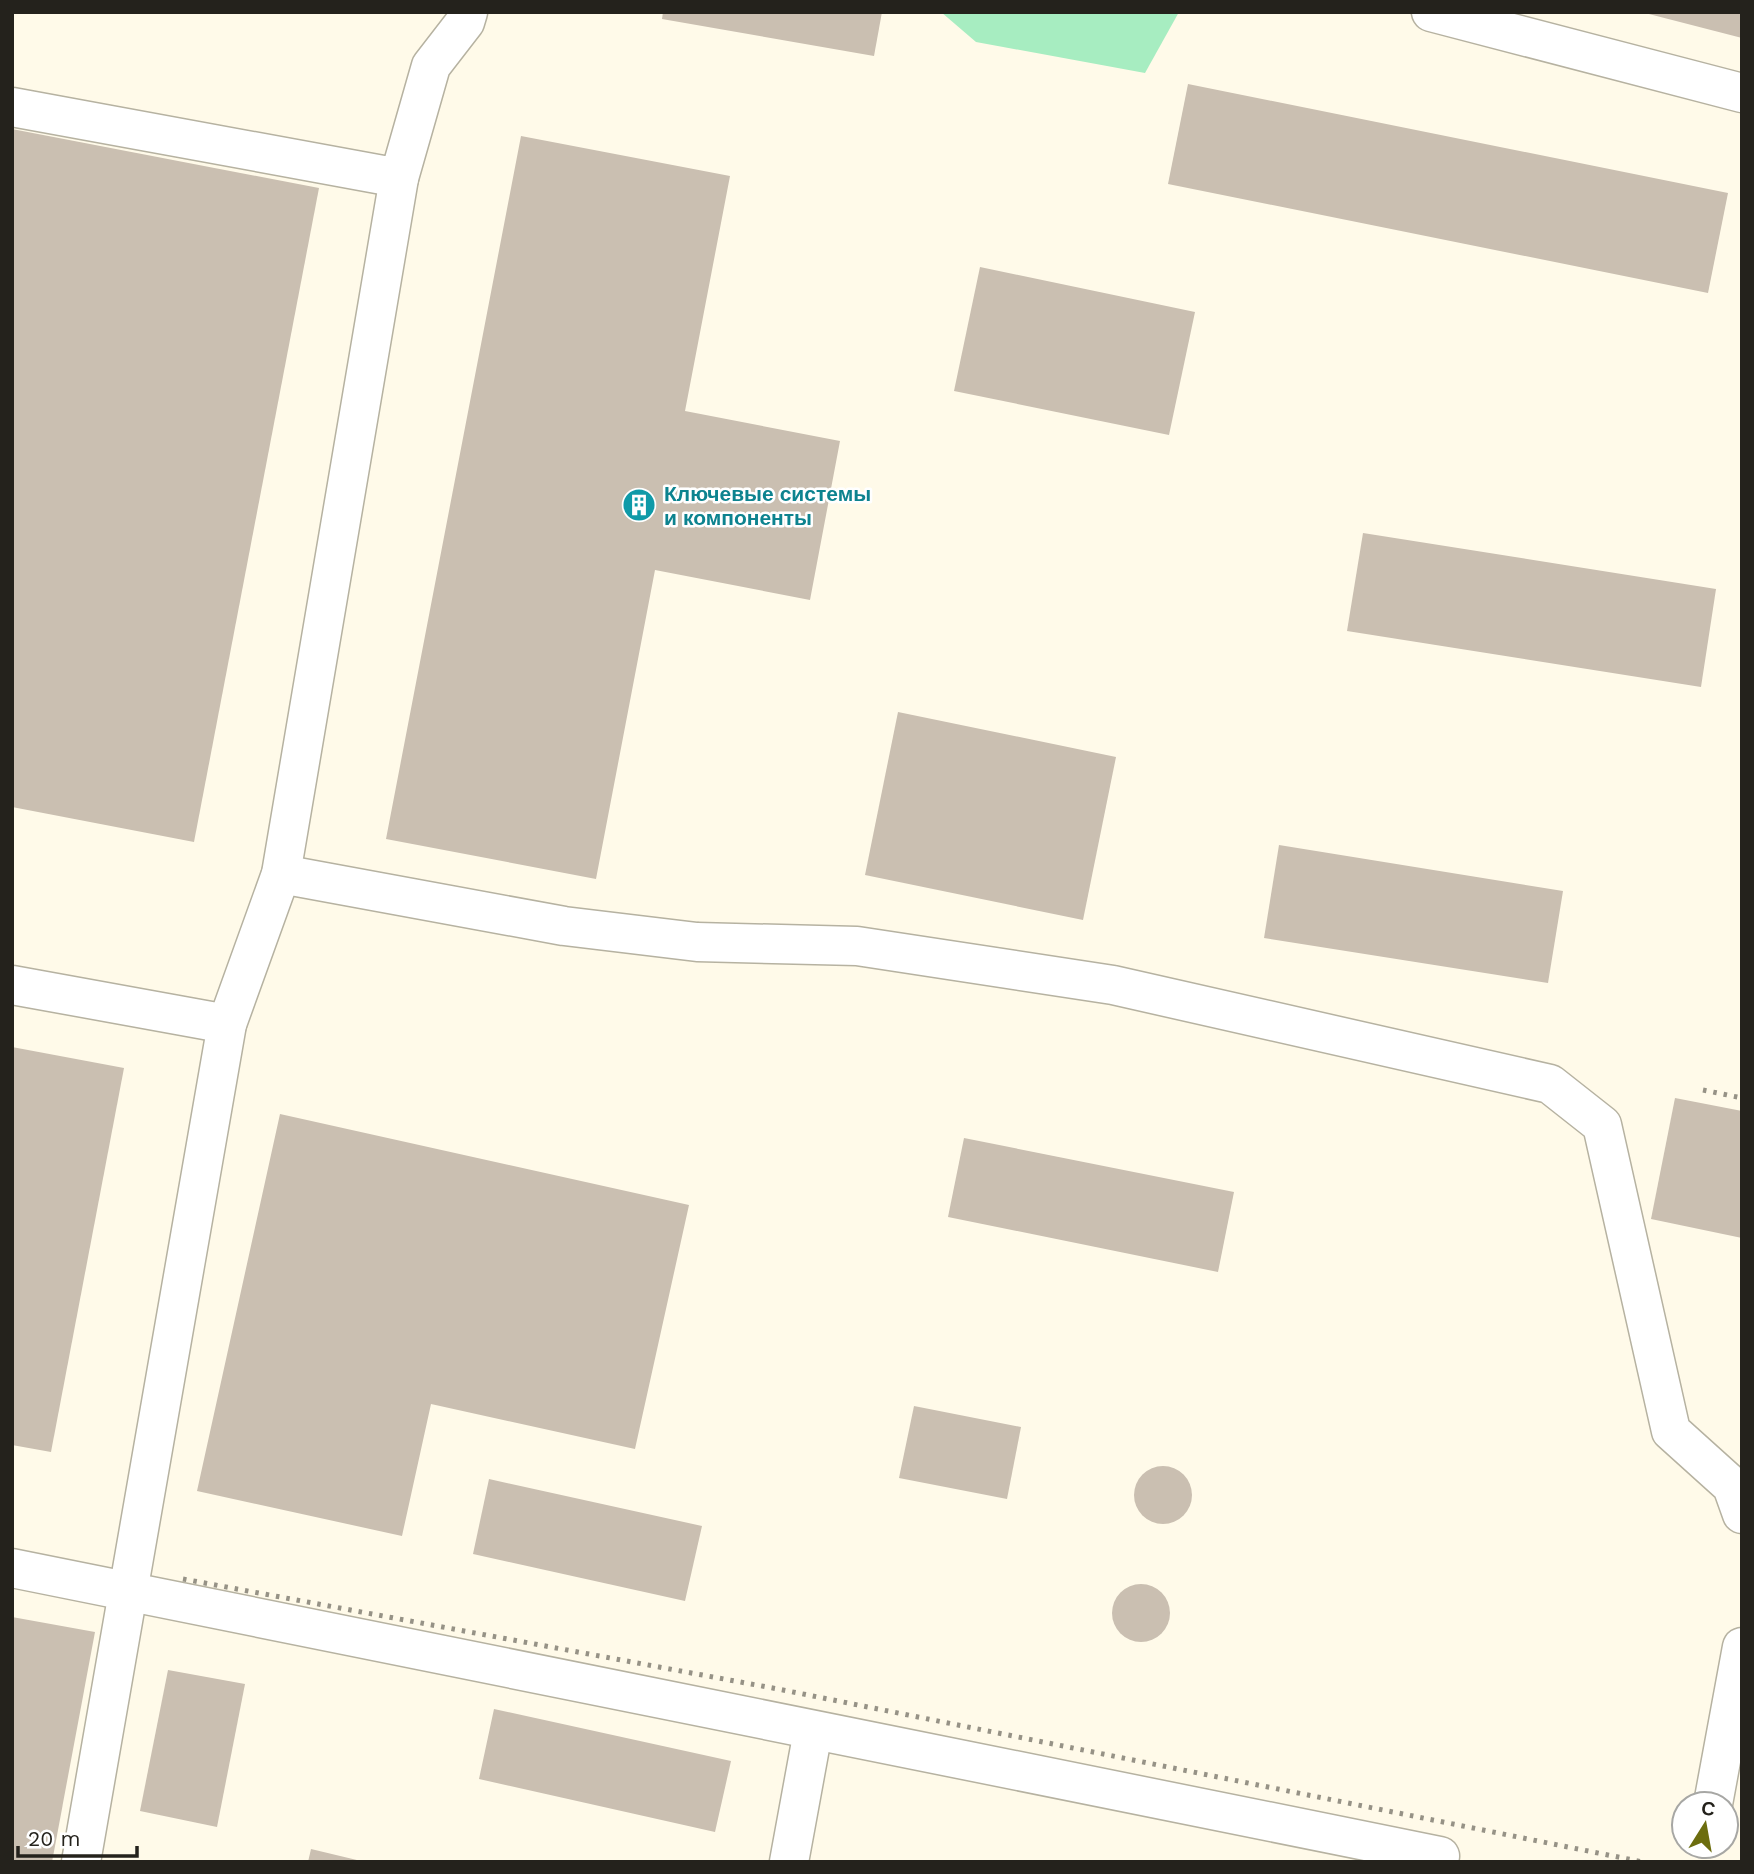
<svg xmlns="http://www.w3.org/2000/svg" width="1754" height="1874" viewBox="0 0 1754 1874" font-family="'Work Sans',sans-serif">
	<rect width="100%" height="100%" fill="#fffae9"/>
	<path fill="#a7edc1" d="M 941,12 L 1179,12 L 1145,73 L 976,42 Z"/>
	<g fill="#cabfb1">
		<path d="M 663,12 L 882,12 L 874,56 L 662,19 Z"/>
		<path d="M 1742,12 L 1742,38 L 1645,13 L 1645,12 Z"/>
		<path d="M 1188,84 L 1728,193 L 1708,293 L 1168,184 Z"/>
		<path d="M 12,129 L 319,188 L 194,842 L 12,807 Z"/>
		<path d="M 521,136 L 730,176 L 685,411 L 840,441 L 810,600 L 655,570 L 596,879 L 386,839 Z"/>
		<path d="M 980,267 L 1195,312 L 1169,435 L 954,391 Z"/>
		<path d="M 1363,533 L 1716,589 L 1701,687 L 1347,631 Z"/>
		<path d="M 898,712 L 1116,757 L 1083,920 L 865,875 Z"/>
		<path d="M 1279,845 L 1563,891 L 1548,983 L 1264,938 Z"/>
		<path d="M 12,1047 L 124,1068 L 51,1452 L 12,1445 Z"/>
		<path d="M 1675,1098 L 1742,1111 L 1742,1238 L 1651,1219 Z"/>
		<path d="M 280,1114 L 689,1205 L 635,1449 L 431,1404 L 402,1536 L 197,1491 Z"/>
		<path d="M 964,1138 L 1234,1192 L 1218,1272 L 948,1217 Z"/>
		<path d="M 914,1406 L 1021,1427 L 1007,1499 L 899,1478 Z"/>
		<circle cx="1163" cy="1495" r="29"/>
		<path d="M 489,1479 L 702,1526 L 685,1601 L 473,1554 Z"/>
		<circle cx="1141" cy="1613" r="29"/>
		<path d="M 12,1617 L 95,1632 L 52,1862 L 12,1862 Z"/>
		<path d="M 168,1670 L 245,1684 L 217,1827 L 140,1811 Z"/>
		<path d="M 494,1709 L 731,1761 L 715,1832 L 479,1779 Z"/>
		<path d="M 311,1849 L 361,1861 L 360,1862 L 308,1862 Z"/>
	</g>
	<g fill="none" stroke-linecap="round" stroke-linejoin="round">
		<defs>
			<g id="minor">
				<path d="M 1431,12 L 1742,93"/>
				<path d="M 12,107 L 399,178 L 431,66 L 465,22 L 468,12"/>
				<path d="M 281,874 L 564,926 L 697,942 L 857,946 L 1113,985 L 1550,1084 L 1602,1125 L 1671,1431 L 1732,1486 L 1742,1514"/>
				<path d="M 12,985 L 227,1024"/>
				<path d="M 12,1568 L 1440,1856"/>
				<path d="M 1713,1804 L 1742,1647"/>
				<path d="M 81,1862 L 227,1024 L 281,874 L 399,178"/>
				<path d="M 789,1862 L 813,1731"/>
			</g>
		</defs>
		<use href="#minor" stroke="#b6b2a1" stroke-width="41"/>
		<use href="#minor" stroke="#fff" stroke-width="38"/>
		<g stroke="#969286" stroke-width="5" stroke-dasharray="3.5 7" stroke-linecap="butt">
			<path d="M 1703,1090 L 1742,1098"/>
			<path d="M 183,1579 L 778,1689 L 1643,1862"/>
		</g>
	</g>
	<defs>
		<symbol id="building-disc" viewBox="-11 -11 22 22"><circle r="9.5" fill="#0f9aa8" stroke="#fff"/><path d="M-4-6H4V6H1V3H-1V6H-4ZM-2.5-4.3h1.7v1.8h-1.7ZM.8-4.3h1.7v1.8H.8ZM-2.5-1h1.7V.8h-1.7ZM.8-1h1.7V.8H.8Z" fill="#fff"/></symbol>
	</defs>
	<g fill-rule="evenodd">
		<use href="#building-disc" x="620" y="486" width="38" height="38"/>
	</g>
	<g text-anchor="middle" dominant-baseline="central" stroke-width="5" stroke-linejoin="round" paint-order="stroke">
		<g font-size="21" font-weight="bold" fill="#0d838f" stroke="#fff" text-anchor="start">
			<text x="664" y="493">Ключевые системы<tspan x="664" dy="24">и компоненты</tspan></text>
		</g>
	</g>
	<rect width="1754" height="1874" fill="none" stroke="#24221c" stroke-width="28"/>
	<g transform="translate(1705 1825) rotate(11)"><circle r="33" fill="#ffffff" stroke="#a7a7a4" stroke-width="2"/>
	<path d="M0-5L12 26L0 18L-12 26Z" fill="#6c6d0e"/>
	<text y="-10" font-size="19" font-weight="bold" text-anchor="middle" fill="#24221c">С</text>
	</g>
	<path d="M18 1846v10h119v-10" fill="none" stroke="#24221c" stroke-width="3.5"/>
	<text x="28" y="1846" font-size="21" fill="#24221c" stroke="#ffffff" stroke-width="5" paint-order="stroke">20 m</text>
</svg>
